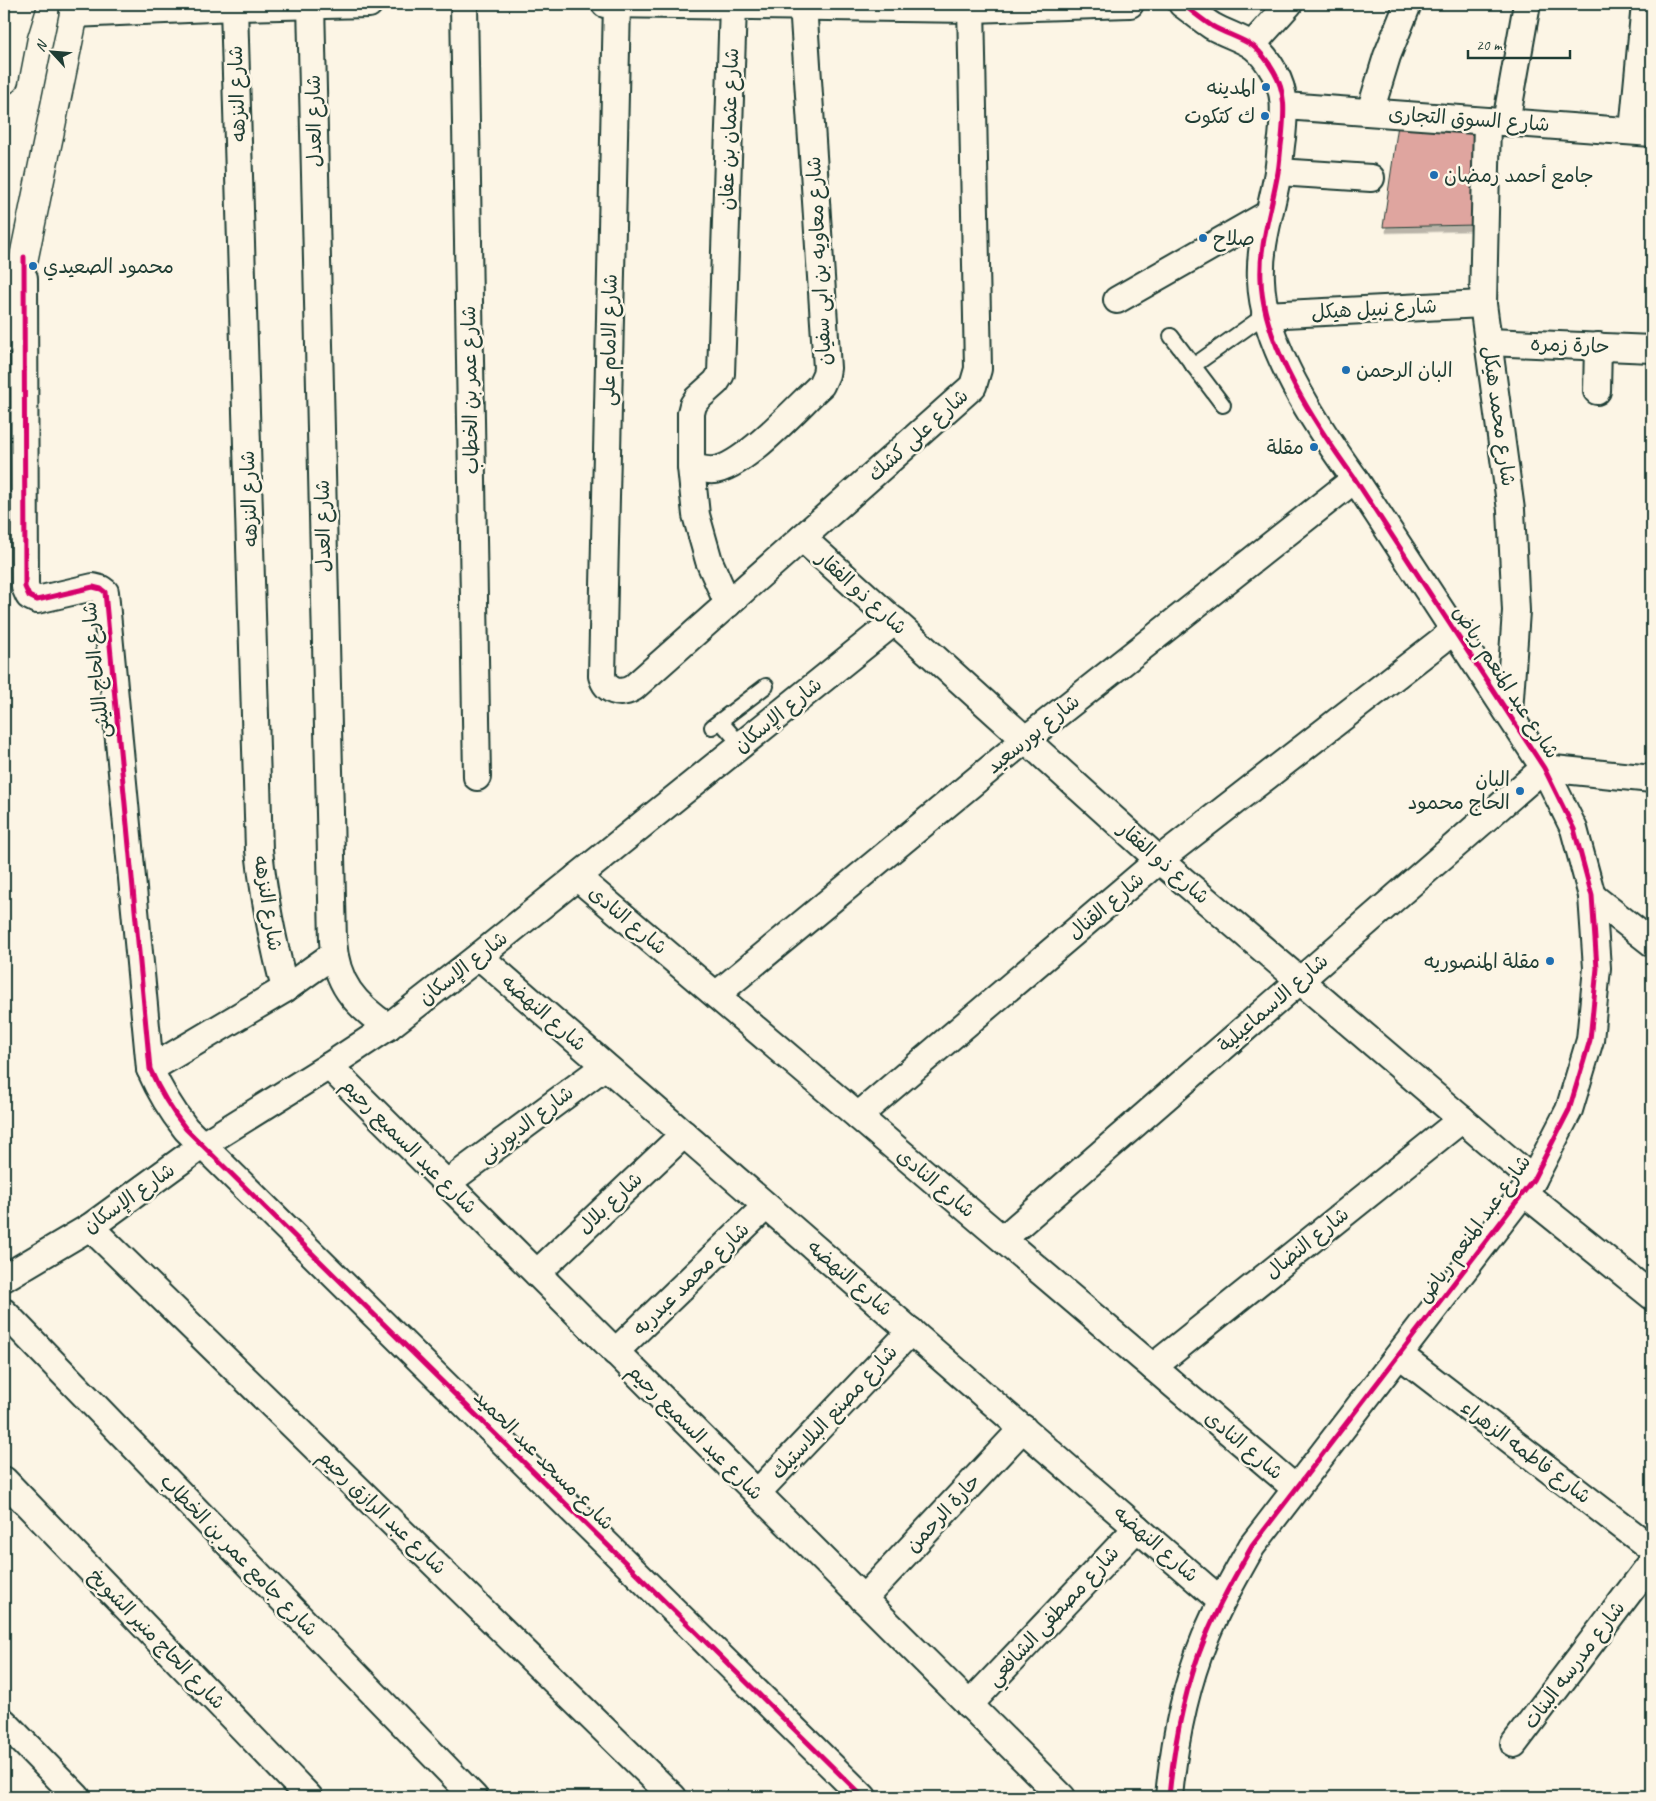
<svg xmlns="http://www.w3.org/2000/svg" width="1656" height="1801" viewBox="0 0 1656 1801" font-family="Caveat,'Playpen Sans Arabic',sans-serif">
	<defs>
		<filter id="shadow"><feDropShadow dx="3" dy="5.5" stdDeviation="0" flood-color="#0004"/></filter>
	</defs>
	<rect width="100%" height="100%" fill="#fcf5e5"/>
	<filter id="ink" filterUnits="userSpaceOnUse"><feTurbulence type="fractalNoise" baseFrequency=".02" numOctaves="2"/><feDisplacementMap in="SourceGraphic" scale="10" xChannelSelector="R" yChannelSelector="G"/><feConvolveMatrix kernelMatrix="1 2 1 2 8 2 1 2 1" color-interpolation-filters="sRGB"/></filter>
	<g filter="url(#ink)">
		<path fill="#dfa59f" stroke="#1f3d34" filter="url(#shadow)" d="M 1399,118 L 1479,126 L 1475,225 L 1383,227 Z"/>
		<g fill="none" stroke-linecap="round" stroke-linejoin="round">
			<defs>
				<g id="service">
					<path d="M 1171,336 L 1223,405"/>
					<path d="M 1193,366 L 1265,315"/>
					<path d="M 720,721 L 741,745"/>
					<path d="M 712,727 L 766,686"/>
				</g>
				<g id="minor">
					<path d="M 311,4 L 333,941 C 336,983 354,1004 388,1027"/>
					<path d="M 464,4 L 477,777"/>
					<path d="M 605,4 L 972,9 L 1130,4"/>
					<path d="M 617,4 L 602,676 C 606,691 619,696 633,688 L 973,386 L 978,369 L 971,4"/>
					<path d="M 234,7 L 259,850 C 264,898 273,943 285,989"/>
					<path d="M 73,14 L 234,7 L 369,4"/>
					<path d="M 1252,45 L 1289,4"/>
					<path d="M 1285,106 L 1652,133"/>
					<path d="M 1370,112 L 1387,56 L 1408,4"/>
					<path d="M 1487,121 L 1483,304 L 1511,510 L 1516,611 L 1509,712"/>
					<path d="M 1506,122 L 1527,4"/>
					<path d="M 1633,131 L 1645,4"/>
					<path d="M 1278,172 L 1371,178"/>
					<path d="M 24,278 L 25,587 L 29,596 L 37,600 L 93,587 L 101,589 L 105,592 L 150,1069 C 160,1092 171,1110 186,1129 L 863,1797"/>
					<path d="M 1117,300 L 1268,214"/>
					<path d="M 1265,315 L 1483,304"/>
					<path d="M 1488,342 L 1652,349"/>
					<path d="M 1597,391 L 1598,346"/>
					<path d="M 691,467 C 698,468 707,471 714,470 C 743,468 798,406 821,385 L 826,374 L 827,368 L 803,4"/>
					<path d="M 802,538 L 1159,860 L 1533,1180"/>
					<path d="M 728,604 L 709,561 L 696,515 L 691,467 L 691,413 L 693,405 L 697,399 L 716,382 L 721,374 L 733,5"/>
					<path d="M 577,877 L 1295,1488"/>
					<path d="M 1592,896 L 1652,943"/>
					<path d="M 479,956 L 1221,1601"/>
					<path d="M 716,995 L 1026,739 L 1355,479"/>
					<path d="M 329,1066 L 1062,1797"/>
					<path d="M 150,1069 L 285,989 L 334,954"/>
					<path d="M 858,1116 L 1159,860 L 1455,630"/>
					<path d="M 447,1183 L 605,1066"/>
					<path d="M 1524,1193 L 1652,1296"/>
					<path d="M 90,1227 L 673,1797"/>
					<path d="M 1003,1239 L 1544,768 L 1652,779"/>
					<path d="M 537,1273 L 684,1134"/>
					<path d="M 4,1278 L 90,1227 L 204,1144 L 329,1066 L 388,1027 L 479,956 L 895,621"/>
					<path d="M 4,1312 L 474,1797"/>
					<path d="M 615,1352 L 766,1206"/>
					<path d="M 1400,1355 L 1652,1549"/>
					<path d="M 1153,1367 L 1462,1119"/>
					<path d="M 4,1480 L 309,1797"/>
					<path d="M 757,1493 L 911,1331"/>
					<path d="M 863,1599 L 1023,1428"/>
					<path d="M 969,1705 L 1137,1528"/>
					<path d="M 4,1722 L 77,1797"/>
					<path d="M 1514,1744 L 1652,1562"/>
					<path d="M 1169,1797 C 1174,1743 1184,1689 1205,1638 C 1218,1606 1235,1576 1252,1546 L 1533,1180 L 1569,1110 L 1590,1040 L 1597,968 L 1592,896 L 1574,829 L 1544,768 L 1355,479 C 1317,427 1263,346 1261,280 C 1259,243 1272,209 1278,172 C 1280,161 1280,150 1282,138 C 1284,115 1287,94 1274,72 C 1269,63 1262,53 1253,46 C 1243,39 1224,33 1212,26 C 1201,19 1192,11 1182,4"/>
				</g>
				<g id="primary">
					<path d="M 4,80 L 13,33 L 22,4"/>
					<path d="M 4,339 L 24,257 L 76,4"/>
				</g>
			</defs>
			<use href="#service" stroke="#1f3d34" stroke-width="18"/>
			<use href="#minor" stroke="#1f3d34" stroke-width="30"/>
			<use href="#primary" stroke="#1f3d34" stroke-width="31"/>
			<use href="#service" stroke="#fcf5e5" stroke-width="14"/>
			<use href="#minor" stroke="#fcf5e5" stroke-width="26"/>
			<use href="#primary" stroke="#fcf5e5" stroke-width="28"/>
			<defs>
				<g id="cycleway">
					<path d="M 24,257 L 25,587 L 29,596 L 37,600 L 93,587 L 101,589 L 105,592 L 150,1069 C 160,1092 171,1110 186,1129 L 863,1797"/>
					<path d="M 1169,1797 C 1174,1743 1184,1689 1205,1638 C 1218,1606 1235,1576 1252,1546 L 1533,1180 L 1569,1110 L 1590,1040 L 1597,968 L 1592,896 L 1574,829 L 1544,768 L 1355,479 C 1317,427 1263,346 1261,280 C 1259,243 1272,209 1278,172 C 1280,161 1280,150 1282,138 C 1284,115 1287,94 1274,72 C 1269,63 1262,53 1253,46 C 1243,39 1224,33 1212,26 C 1201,19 1192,11 1182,4"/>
				</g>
			</defs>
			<use href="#cycleway" stroke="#fcf5e5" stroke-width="8"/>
			<use href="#cycleway" stroke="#d6006c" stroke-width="5"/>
		</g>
	</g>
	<g fill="#1f6fb2" stroke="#fcf5e5" stroke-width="2">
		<circle cx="1266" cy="87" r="5"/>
		<circle cx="1265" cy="116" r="5"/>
		<circle cx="1434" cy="175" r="5"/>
		<circle cx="1203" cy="238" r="5"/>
		<circle cx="33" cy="266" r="5"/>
		<circle cx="1346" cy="370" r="5"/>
		<circle cx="1314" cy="447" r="5"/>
		<circle cx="1520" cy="791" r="5"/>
		<circle cx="1550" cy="961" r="5"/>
	</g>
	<g text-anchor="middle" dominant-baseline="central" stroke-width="5" stroke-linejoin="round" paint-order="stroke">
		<g font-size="20" fill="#1f3d34" stroke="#fcf5e5" text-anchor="end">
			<text x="1256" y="87">المدينه</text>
			<text x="1255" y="116">ك كتكوت</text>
			<text x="1444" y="175" text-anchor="start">جامع أحمد رمضان</text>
			<text x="1213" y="238" text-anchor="start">صلاح</text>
			<text x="43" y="266" text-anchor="start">محمود الصعيدي</text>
			<text x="1356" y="370" text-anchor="start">البان الرحمن</text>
			<text x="1304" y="447">مقلة</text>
			<text x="1510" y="779">البان<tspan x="1510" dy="23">الحاج محمود</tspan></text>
			<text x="1540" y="961">مقلة المنصوريه</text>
		</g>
		<g font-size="20" fill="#1f3d34" stroke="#fcf5e5">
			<text transform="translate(237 94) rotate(-92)">شارع النزهه</text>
			<text transform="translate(1469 119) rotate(4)">شارع السوق التجارى</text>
			<text transform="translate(314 121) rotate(-91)">شارع العدل</text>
			<text transform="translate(729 129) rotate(-88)">شارع عثمان بن عفان</text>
			<text transform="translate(819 261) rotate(-93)">شارع معاويه بن ابى سفيان</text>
			<text transform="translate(1374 309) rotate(-3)">شارع نبيل هيكل</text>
			<text transform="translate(609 340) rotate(-89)">شارع الامام على</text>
			<text transform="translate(1570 345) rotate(2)">حارة زمره</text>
			<text transform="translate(470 390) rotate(-91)">شارع عمر بن الخطاب</text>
			<text transform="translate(1499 416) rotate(82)">شارع محمد هيكل</text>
			<text transform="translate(918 435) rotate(-42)">شارع على كشك</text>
			<text transform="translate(249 499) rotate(-92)">شارع النزهه</text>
			<text transform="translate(323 526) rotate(-91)">شارع العدل</text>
			<text transform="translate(862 593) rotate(42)">شارع ذو الفقار</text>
			<text transform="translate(96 670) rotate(-96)">شارع الحاج الليثى</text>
			<text transform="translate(1506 682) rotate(57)">شارع عبد المنعم رياض</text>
			<text transform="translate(778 715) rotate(-39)">شارع الإسكان</text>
			<text transform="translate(1033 734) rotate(-39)">شارع بورسعيد</text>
			<text transform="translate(1164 863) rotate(41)">شارع ذو الفقار</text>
			<text transform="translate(268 903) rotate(81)">شارع النزهه</text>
			<text transform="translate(1106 906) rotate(-40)">شارع القنال</text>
			<text transform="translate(628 920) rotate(40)">شارع النادى</text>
			<text transform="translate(463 968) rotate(-38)">شارع الإسكان</text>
			<text transform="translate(1273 1003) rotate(-41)">شارع الاسماعيلية</text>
			<text transform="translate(544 1013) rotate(41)">شارع النهضه</text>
			<text transform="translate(526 1124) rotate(-37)">شارع الدبورنى</text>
			<text transform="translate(409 1146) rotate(45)">شارع عبد السميع رحيم</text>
			<text transform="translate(936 1183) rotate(40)">شارع النادى</text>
			<text transform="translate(129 1198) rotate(-35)">شارع الإسكان</text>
			<text transform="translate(610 1203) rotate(-43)">شارع بلال</text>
			<text transform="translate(1474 1229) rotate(-54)">شارع عبد المنعم رياض</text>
			<text transform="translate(1307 1243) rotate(-39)">شارع النضال</text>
			<text transform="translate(850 1278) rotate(41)">شارع النهضه</text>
			<text transform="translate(691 1279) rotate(-44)">شارع محمد عبدربه</text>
			<text transform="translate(834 1412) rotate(-47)">شارع مصنع البلاستيك</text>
			<text transform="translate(695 1432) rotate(45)">شارع عبد السميع رحيم</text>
			<text transform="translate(1244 1445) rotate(40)">شارع النادى</text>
			<text transform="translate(1526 1452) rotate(37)">شارع فاطمه الزهراء</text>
			<text transform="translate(544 1460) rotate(45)">شارع مسجد عبد الحميد</text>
			<text transform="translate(382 1512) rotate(44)">شارع عبد الرازق رحيم</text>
			<text transform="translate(943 1513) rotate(-47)">حارة الرحمن</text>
			<text transform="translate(1156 1544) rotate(41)">شارع النهضه</text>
			<text transform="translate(239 1555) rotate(46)">شارع جامع عمر بن الخطاب</text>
			<text transform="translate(1053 1616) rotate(-47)">شارع مصطفى الشافعي</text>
			<text transform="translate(157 1639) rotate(46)">شارع الحاج منير الشويخ</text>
			<text transform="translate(1574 1665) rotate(-53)">شارع مدرسه البنات</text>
		</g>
	</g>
	<rect width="1656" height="1801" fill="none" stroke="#fcf5e5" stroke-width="20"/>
	<rect x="10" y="10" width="1636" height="1781" fill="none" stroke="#1f3d34" stroke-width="2" filter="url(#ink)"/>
	<g transform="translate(52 52) rotate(296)" stroke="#fcf5e5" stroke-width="4" paint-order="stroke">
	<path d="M0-4L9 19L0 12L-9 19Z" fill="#1f3d34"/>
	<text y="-8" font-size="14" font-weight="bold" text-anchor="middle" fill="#1f3d34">N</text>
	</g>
	<path d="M1468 50v8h102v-8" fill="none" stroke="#1f3d34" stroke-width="2.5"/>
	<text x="1476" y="50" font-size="15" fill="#1f3d34" stroke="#fcf5e5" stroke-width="4" paint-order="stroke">20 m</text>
</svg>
